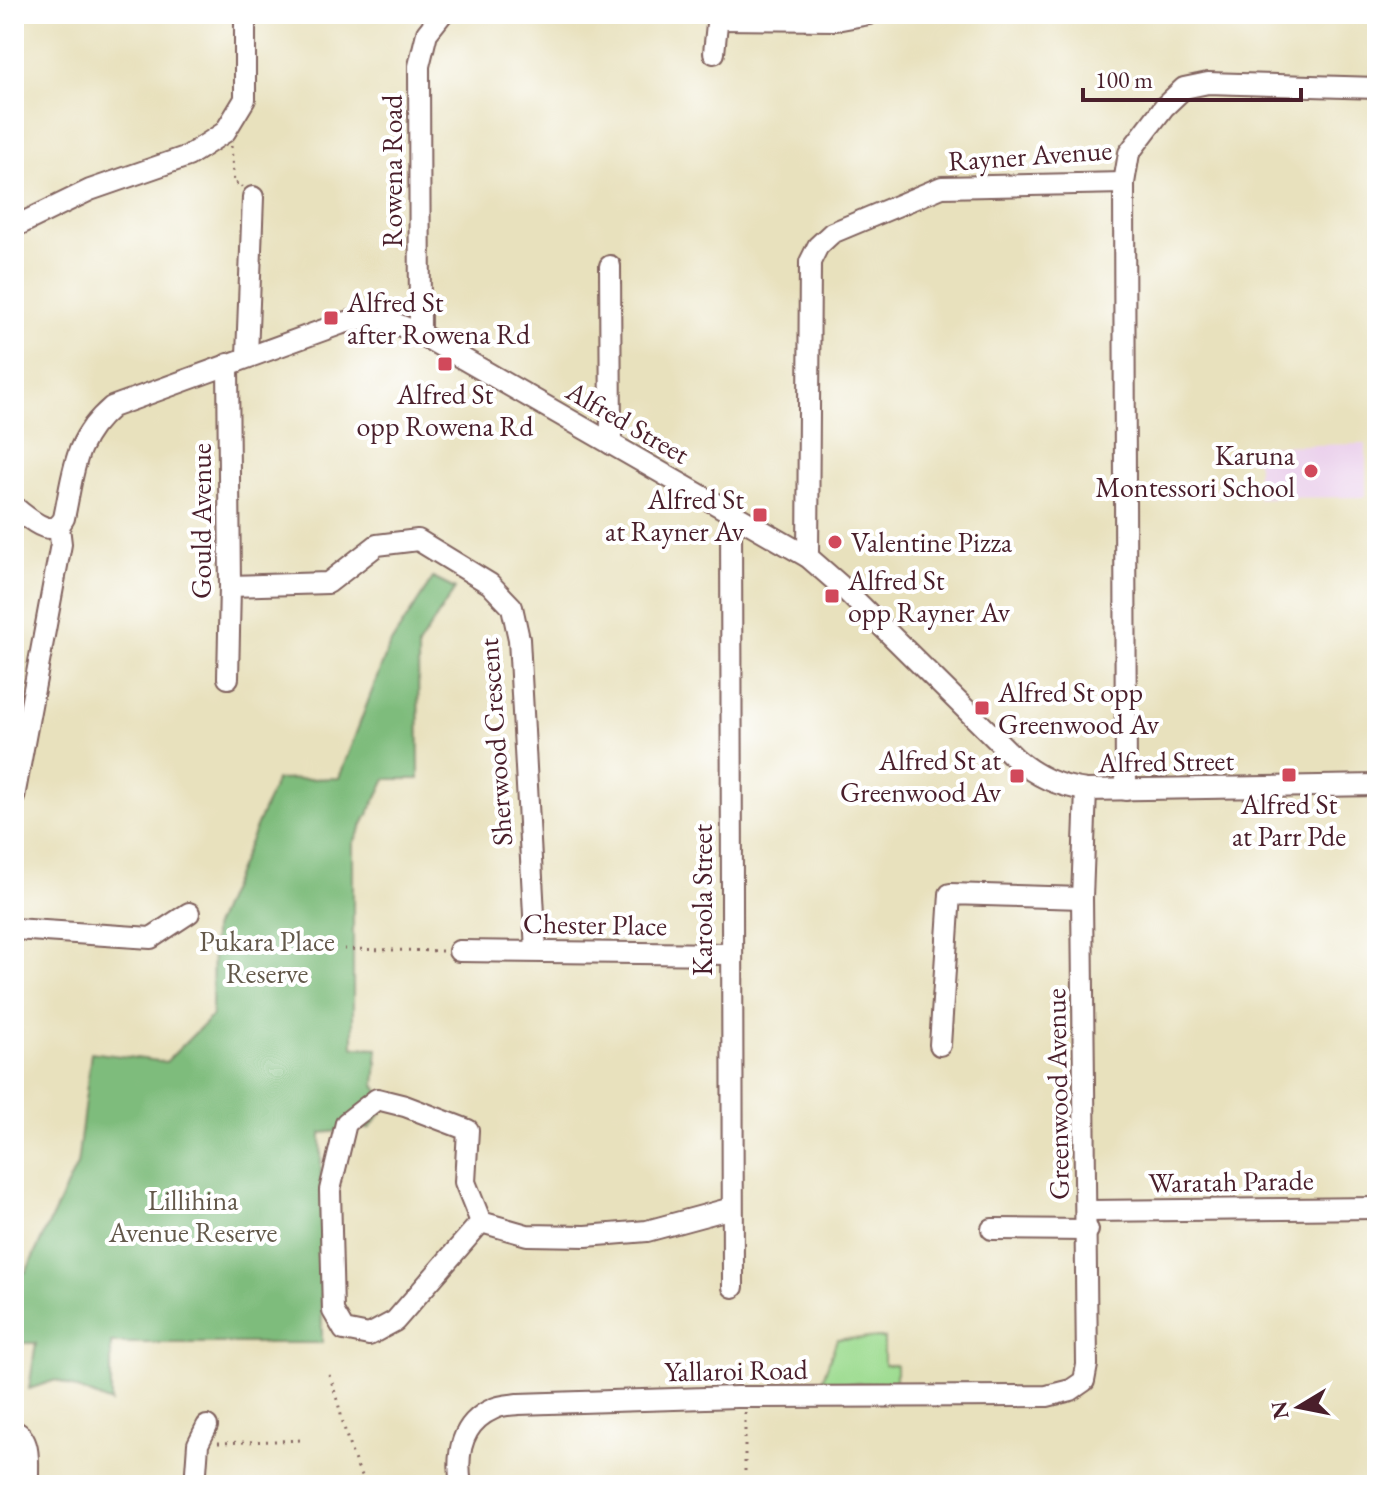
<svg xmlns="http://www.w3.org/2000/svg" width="1391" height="1499" viewBox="0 0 1391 1499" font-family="'EB Garamond',serif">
	<rect width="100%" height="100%" fill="#fff"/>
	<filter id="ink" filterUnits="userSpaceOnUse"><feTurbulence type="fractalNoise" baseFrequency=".0125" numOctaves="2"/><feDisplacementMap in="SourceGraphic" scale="16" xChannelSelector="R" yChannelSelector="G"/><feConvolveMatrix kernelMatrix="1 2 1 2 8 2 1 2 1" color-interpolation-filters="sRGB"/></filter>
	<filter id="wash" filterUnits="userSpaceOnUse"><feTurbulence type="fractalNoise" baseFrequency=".006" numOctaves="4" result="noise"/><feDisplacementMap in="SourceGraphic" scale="32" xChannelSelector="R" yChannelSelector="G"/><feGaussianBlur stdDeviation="1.8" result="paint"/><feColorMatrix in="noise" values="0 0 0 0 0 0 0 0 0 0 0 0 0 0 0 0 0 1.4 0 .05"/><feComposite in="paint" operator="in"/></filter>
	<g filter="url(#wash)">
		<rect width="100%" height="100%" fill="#e8e1bd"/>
		<path fill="#ebd1ec" d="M 1366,444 L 1366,497 L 1257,498 L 1257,446 Z"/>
		<path fill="#9edc91" stroke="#747e5e" stroke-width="2" d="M 884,1338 L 884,1365 L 896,1365 L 896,1383 L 821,1384 L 837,1339 Z"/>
		<path fill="#7ebc7b" stroke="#646e53" stroke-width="2" d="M 433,578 L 455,589 L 418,646 L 419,779 L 386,779 L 353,844 L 353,1047 L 378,1048 L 375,1085 L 387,1105 L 370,1128 L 321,1133 L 322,1343 L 111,1343 L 111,1403 L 56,1380 L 29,1389 L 36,1343 L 14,1343 L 14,1267 L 26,1272 L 77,1165 L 91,1052 L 166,1062 L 212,1016 L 213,929 L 276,780 L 339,778 L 389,646 Z"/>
	</g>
	<g filter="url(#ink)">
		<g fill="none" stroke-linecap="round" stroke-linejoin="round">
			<defs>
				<g id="minor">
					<path d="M 717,19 L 836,20 L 869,14"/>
					<path d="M 714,53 L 718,14"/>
					<path d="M 14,227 L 90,190 L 188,156 L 225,132 L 245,99 L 245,14"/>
					<path d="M 610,266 L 611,444"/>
					<path d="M 420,334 L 419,66 L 427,33 L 442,14"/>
					<path d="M 247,356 L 253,197"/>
					<path d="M 14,507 C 28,517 52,542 64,518 C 74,472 73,440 112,407 L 340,324 C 374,313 389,320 420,334 L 808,557 L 840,585 L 1015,758 C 1037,777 1058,786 1086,790 L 1377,785"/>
					<path d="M 731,514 L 733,1287"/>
					<path d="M 808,557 L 810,262 L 818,246 L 832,233 L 942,187 L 1124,183"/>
					<path d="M 230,586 L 328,583 L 377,545 L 418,540 L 490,584 L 512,607 L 519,639 L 536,951"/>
					<path d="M 228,678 L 230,586 L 228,364"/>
					<path d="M 1126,790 L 1124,183 L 1129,153 L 1164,107 L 1184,88 L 1208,83 L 1377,88"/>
					<path d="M 14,797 L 61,544 L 59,527"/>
					<path d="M 14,929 L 151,938 L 189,913"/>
					<path d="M 459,951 L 730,954"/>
					<path d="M 940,1045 L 950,894 L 1082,898"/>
					<path d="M 1087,1211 L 1376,1208"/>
					<path d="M 481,1222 L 395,1321 L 369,1335 L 344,1330 L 333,1311 L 330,1190 L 346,1123 L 377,1099 L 405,1106 L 468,1130 L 465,1182 L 481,1222 L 527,1235 L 586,1236 L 647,1231 L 732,1208"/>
					<path d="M 992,1229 L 1088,1230"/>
					<path d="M 14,1431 C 33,1439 27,1468 28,1485"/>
					<path d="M 195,1485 L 198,1444 L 207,1426"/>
					<path d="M 461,1485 C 456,1454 461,1423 493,1409 C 500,1405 511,1405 518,1404 L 737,1397 L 1047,1396 L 1071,1390 L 1084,1381 L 1087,1365 L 1082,898 L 1086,790"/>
				</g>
			</defs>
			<use href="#minor" stroke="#81635e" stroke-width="24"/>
			<g stroke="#81635e" stroke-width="3" stroke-dasharray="2 6" stroke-linecap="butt">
				<path d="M 231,146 L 234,184 L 241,183 L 242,187"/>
				<path d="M 344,949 L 443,951"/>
				<path d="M 329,1375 C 344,1413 344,1450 368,1485"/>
				<path d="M 745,1413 L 745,1485"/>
				<path d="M 218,1443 L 303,1440"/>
			</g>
			<use href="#minor" stroke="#fff" stroke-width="20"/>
		</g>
	</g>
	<g fill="#d1495b" stroke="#fff" stroke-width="3">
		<rect x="323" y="310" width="16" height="16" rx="4"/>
		<rect x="437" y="356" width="16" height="16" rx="4"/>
		<circle cx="1311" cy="471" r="8"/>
		<rect x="752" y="507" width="16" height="16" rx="4"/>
		<circle cx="835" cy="542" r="8"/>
		<rect x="824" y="588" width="16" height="16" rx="4"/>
		<rect x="974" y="700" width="16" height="16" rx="4"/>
		<rect x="1281" y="767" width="16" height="16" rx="4"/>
		<rect x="1009" y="768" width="16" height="16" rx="4"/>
	</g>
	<g text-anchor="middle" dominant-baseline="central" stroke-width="8" stroke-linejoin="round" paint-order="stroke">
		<g font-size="28" fill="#4a1f2b" stroke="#fff">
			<text transform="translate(1030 155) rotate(-4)">Rayner Avenue</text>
			<text transform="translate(392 171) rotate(-90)">Rowena Road</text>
			<text transform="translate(628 422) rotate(30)">Alfred Street</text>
			<text transform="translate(201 521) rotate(-90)">Gould Avenue</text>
			<text transform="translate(495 742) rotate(-94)">Sherwood Crescent</text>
			<text transform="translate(1166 761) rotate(-1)">Alfred Street</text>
			<text transform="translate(702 900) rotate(-90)">Karoola Street</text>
			<text transform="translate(595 924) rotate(1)">Chester Place</text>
			<text transform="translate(1057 1094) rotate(-91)">Greenwood Avenue</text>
			<text transform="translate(1231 1181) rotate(-1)">Waratah Parade</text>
			<text transform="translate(736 1370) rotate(-1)">Yallaroi Road</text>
		</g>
		<g font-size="28" fill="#4a1f2b" stroke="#fff" text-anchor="start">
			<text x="347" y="302">Alfred St<tspan x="347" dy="32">after Rowena Rd</tspan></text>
			<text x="445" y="394" text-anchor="middle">Alfred St<tspan x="445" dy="32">opp Rowena Rd</tspan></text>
			<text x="1295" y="455" text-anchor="end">Karuna<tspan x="1295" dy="32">Montessori School</tspan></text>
			<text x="744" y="499" text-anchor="end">Alfred St<tspan x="744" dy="32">at Rayner Av</tspan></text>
			<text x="851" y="542">Valentine Pizza</text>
			<text x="848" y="580">Alfred St<tspan x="848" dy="32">opp Rayner Av</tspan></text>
			<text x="998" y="692">Alfred St opp<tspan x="998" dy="32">Greenwood Av</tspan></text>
			<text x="1001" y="760" text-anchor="end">Alfred St at<tspan x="1001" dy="32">Greenwood Av</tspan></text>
			<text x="1289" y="804" text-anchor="middle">Alfred St<tspan x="1289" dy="32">at Parr Pde</tspan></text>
		</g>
		<g font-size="28" fill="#63584a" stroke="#fff">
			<text x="267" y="941">Pukara Place<tspan x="267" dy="32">Reserve</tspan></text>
			<text x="193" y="1200">Lillihina<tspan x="193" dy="32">Avenue Reserve</tspan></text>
		</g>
	</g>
	<rect width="1391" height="1499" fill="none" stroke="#fff" stroke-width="48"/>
	<g transform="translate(1299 1407) rotate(260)" stroke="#ffffff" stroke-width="6" paint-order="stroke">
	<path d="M0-6L14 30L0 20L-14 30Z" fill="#4a1f2b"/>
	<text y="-12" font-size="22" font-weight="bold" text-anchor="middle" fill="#4a1f2b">N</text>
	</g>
	<path d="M1083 88v12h218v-12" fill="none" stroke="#4a1f2b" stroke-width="4"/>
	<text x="1095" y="88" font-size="24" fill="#4a1f2b" stroke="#ffffff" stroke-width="6" paint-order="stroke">100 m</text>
</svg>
